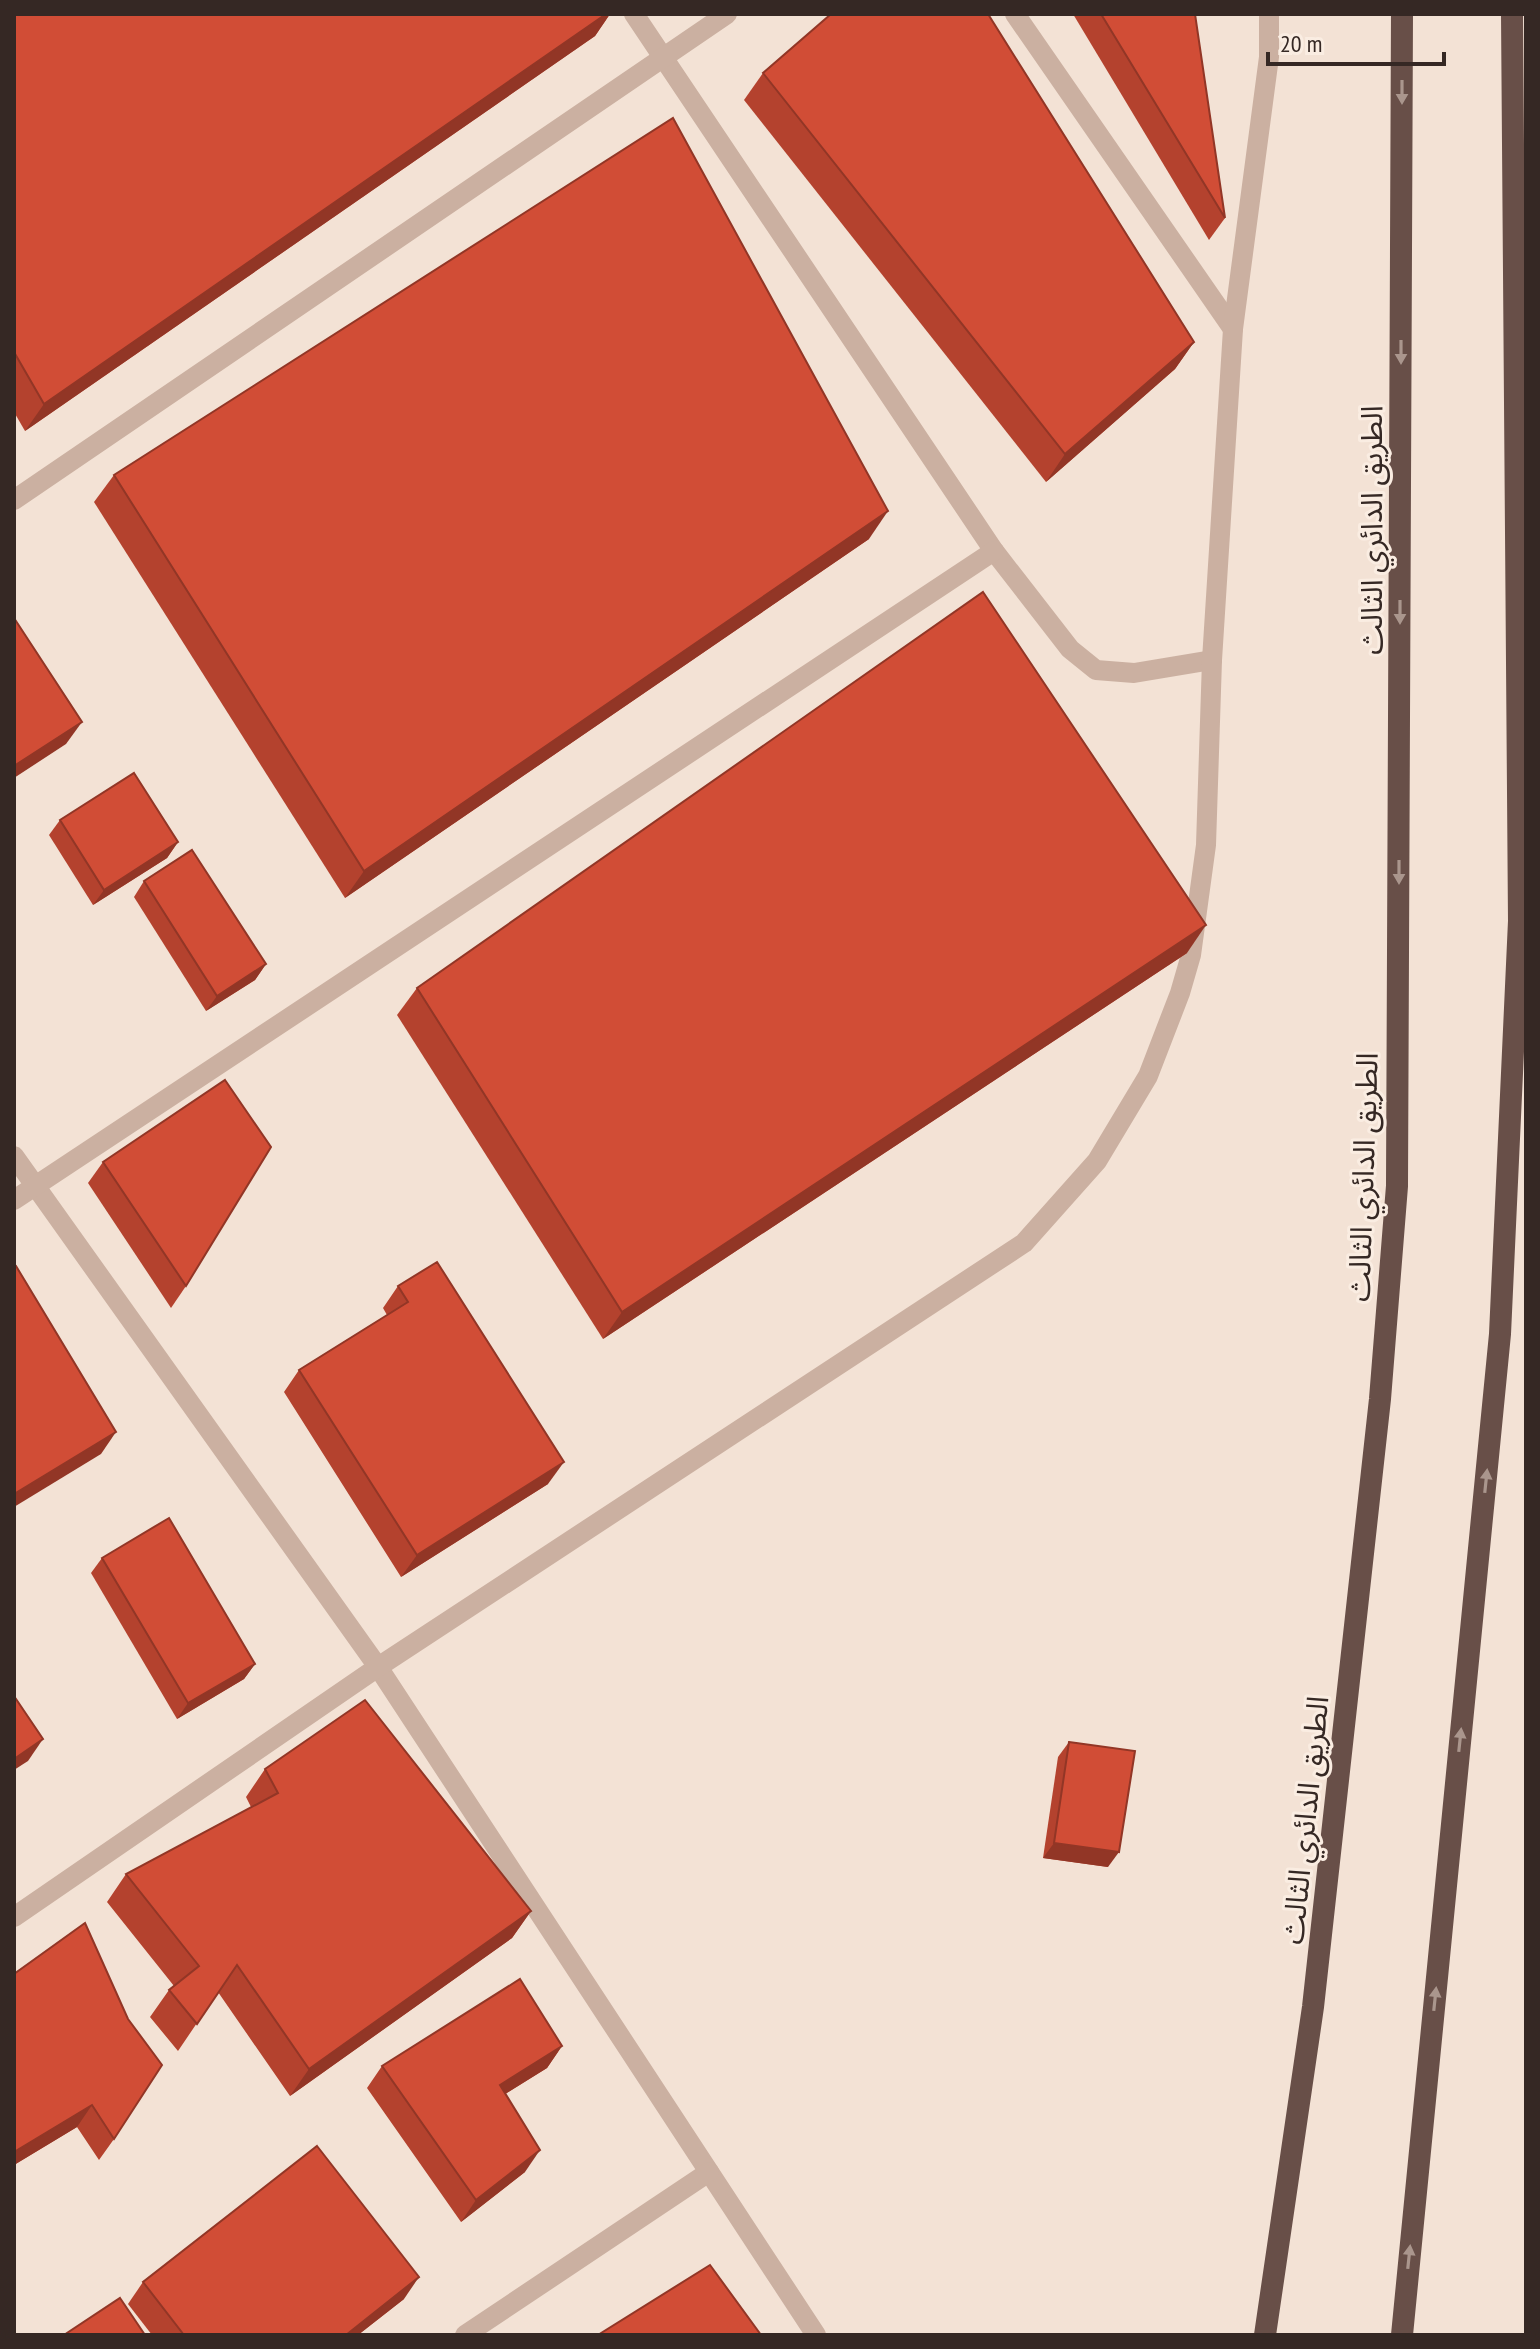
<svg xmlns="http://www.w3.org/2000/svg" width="1540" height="2349" viewBox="0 0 1540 2349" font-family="'PT Sans Narrow','Noto Sans Arabic',sans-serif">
	<rect width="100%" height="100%" fill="#f3e2d5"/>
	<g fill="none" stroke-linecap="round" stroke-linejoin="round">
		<g stroke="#cbb0a1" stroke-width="20">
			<path d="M 634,14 L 994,551 L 1070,649 L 1096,670 L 1134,673 L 1212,660"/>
			<path d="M 1015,14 L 1233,329"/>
			<path d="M 14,500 L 727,14"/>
			<path d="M 14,1156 L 378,1667 L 816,2335"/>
			<path d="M 14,1200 L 994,551"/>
			<path d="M 14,1917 L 378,1667 L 1024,1243 L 1097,1161 L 1148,1076 L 1180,993 L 1191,955 L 1206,845 L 1212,660 L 1233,329 L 1269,57 L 1269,14"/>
			<path d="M 465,2335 L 709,2172"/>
		</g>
		<g stroke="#684f48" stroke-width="22">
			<path d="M 1265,2335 L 1313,2007 L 1380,1399 L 1397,1186 L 1402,14"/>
			<path d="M 1402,2335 L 1500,1334 L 1519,921 L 1512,14"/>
		</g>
	</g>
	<g fill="#b4422e">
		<path d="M 14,14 L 610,14 L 595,36 L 25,431 L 14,412 Z"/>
		<path d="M 1073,14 L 1195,14 L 1225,218 L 1209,240 Z"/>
		<path d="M 763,73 L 1194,342 L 1175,369 L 1046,482 L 744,100 Z"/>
		<path d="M 114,475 L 869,539 L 345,898 L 94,502 Z"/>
		<path d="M 60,820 L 178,842 L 167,858 L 93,905 L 49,835 Z"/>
		<path d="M 144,881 L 266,964 L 255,980 L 206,1011 L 134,897 Z"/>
		<path d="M 1187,953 L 603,1339 L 397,1015 L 417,988 Z"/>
		<path d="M 103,1162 L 186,1286 L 171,1308 L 88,1183 Z"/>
		<path d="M 398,1286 L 548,1484 L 401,1577 L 284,1392 L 299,1370 L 387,1315 L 383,1308 Z"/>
		<path d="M 102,1558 L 255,1664 L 244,1679 L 177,1719 L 91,1573 Z"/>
		<path d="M 1069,1742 L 1108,1867 L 1043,1858 L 1058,1757 Z"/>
		<path d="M 265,1769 L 531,1911 L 512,1938 L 290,2096 L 218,1992 L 178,2051 L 150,2017 L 169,1990 L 174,1986 L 107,1902 L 126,1874 L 251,1807 L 246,1797 Z"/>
		<path d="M 14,1974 L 114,2139 L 99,2160 L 77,2127 L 14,2165 Z"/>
		<path d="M 562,2046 L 547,2068 L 505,2094 L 525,2172 L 461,2222 L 367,2088 L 382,2066 Z"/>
		<path d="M 143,2282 L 404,2299 L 358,2335 L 152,2335 L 128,2304 Z"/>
	</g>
	<g fill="#923626">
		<path d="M 606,14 L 610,14 L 595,36 L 25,431 L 44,404 Z"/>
		<path d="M 1194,342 L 1175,369 L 1046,482 L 1065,454 Z"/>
		<path d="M 888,511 L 869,539 L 345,898 L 364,871 Z"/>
		<path d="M 82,722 L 66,744 L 14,778 L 14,766 Z"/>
		<path d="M 178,842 L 167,858 L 93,905 L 104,890 Z"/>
		<path d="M 1206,925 L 1187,953 L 603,1339 L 622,1312 Z"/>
		<path d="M 266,964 L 255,980 L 206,1011 L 217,996 Z"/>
		<path d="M 116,1432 L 101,1454 L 14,1507 L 14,1494 Z"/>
		<path d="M 564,1462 L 548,1484 L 401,1577 L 417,1555 Z"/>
		<path d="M 255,1664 L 244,1679 L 177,1719 L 188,1703 Z"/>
		<path d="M 43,1739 L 28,1761 L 14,1770 L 14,1759 Z"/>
		<path d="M 1054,1843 L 1119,1852 L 1108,1867 L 1043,1858 Z"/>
		<path d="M 531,1911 L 512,1938 L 290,2096 L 309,2069 Z"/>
		<path d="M 562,2046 L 547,2068 L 484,2107 L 500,2085 Z"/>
		<path d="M 92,2105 L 77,2127 L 14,2165 L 14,2152 Z"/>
		<path d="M 540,2150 L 525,2172 L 461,2222 L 476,2200 Z"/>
		<path d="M 419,2277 L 404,2299 L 358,2335 L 346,2335 Z"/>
	</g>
	<g fill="#d14d36" stroke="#923626" stroke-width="2">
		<path d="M 14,14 L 606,14 L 44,404 L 14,352 Z"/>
		<path d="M 831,14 L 988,14 L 1194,342 L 1065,454 L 763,73 Z"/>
		<path d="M 1101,14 L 1195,14 L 1225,218 Z"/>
		<path d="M 673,118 L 888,511 L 364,871 L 114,475 Z"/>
		<path d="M 983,592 L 1206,925 L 622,1312 L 417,988 Z"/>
		<path d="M 14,618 L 82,722 L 14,766 Z"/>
		<path d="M 134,773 L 178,842 L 104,890 L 60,820 Z"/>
		<path d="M 192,850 L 266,964 L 217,996 L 144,881 Z"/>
		<path d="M 225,1080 L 271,1147 L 186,1286 L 103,1162 Z"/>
		<path d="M 437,1262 L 564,1462 L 417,1555 L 299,1370 L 408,1302 L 398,1286 Z"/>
		<path d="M 16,1266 L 116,1432 L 14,1494 L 14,1267 Z"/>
		<path d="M 169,1518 L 255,1664 L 188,1703 L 102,1558 Z"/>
		<path d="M 14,1696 L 43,1739 L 14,1759 Z"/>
		<path d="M 365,1700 L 531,1911 L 309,2069 L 237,1965 L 197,2024 L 169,1990 L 199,1966 L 126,1874 L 278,1793 L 265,1769 Z"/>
		<path d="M 1069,1742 L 1135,1751 L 1119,1852 L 1054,1843 Z"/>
		<path d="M 85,1923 L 128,2019 L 162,2065 L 114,2139 L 92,2105 L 14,2152 L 14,1974 Z"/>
		<path d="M 520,1979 L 562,2046 L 500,2085 L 540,2150 L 476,2200 L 382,2066 Z"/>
		<path d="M 317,2146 L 419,2277 L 346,2335 L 184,2335 L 143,2282 Z"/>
		<path d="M 710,2265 L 761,2335 L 598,2335 Z"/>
		<path d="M 120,2298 L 145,2335 L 64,2335 Z"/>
	</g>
	<defs><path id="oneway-solid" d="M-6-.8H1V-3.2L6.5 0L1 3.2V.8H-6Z" transform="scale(2)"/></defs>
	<g fill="#aa968d">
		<use href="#oneway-solid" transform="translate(1402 92) rotate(90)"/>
		<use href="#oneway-solid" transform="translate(1401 352) rotate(90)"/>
		<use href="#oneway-solid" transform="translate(1400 612) rotate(90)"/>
		<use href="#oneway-solid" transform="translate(1399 872) rotate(90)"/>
		<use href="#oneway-solid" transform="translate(1486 1481) rotate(-84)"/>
		<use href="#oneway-solid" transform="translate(1460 1740) rotate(-84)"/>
		<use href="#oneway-solid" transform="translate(1435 1999) rotate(-84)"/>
		<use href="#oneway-solid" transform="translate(1409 2257) rotate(-84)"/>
	</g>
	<g text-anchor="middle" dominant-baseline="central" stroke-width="6" stroke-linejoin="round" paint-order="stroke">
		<g font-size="30" fill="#352824" stroke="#faede2">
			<text transform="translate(1370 530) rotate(-90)">الطريق الدائري الثالث</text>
			<text transform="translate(1362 1177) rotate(-88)">الطريق الدائري الثالث</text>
			<text transform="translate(1304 1820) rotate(-84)">الطريق الدائري الثالث</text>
		</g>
	</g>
	<rect width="1540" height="2349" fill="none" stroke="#352824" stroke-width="32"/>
	<path d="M1268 52v12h176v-12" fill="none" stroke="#352824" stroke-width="4"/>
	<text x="1280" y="52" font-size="24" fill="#352824" stroke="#faede2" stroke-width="6" paint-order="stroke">20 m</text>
</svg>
